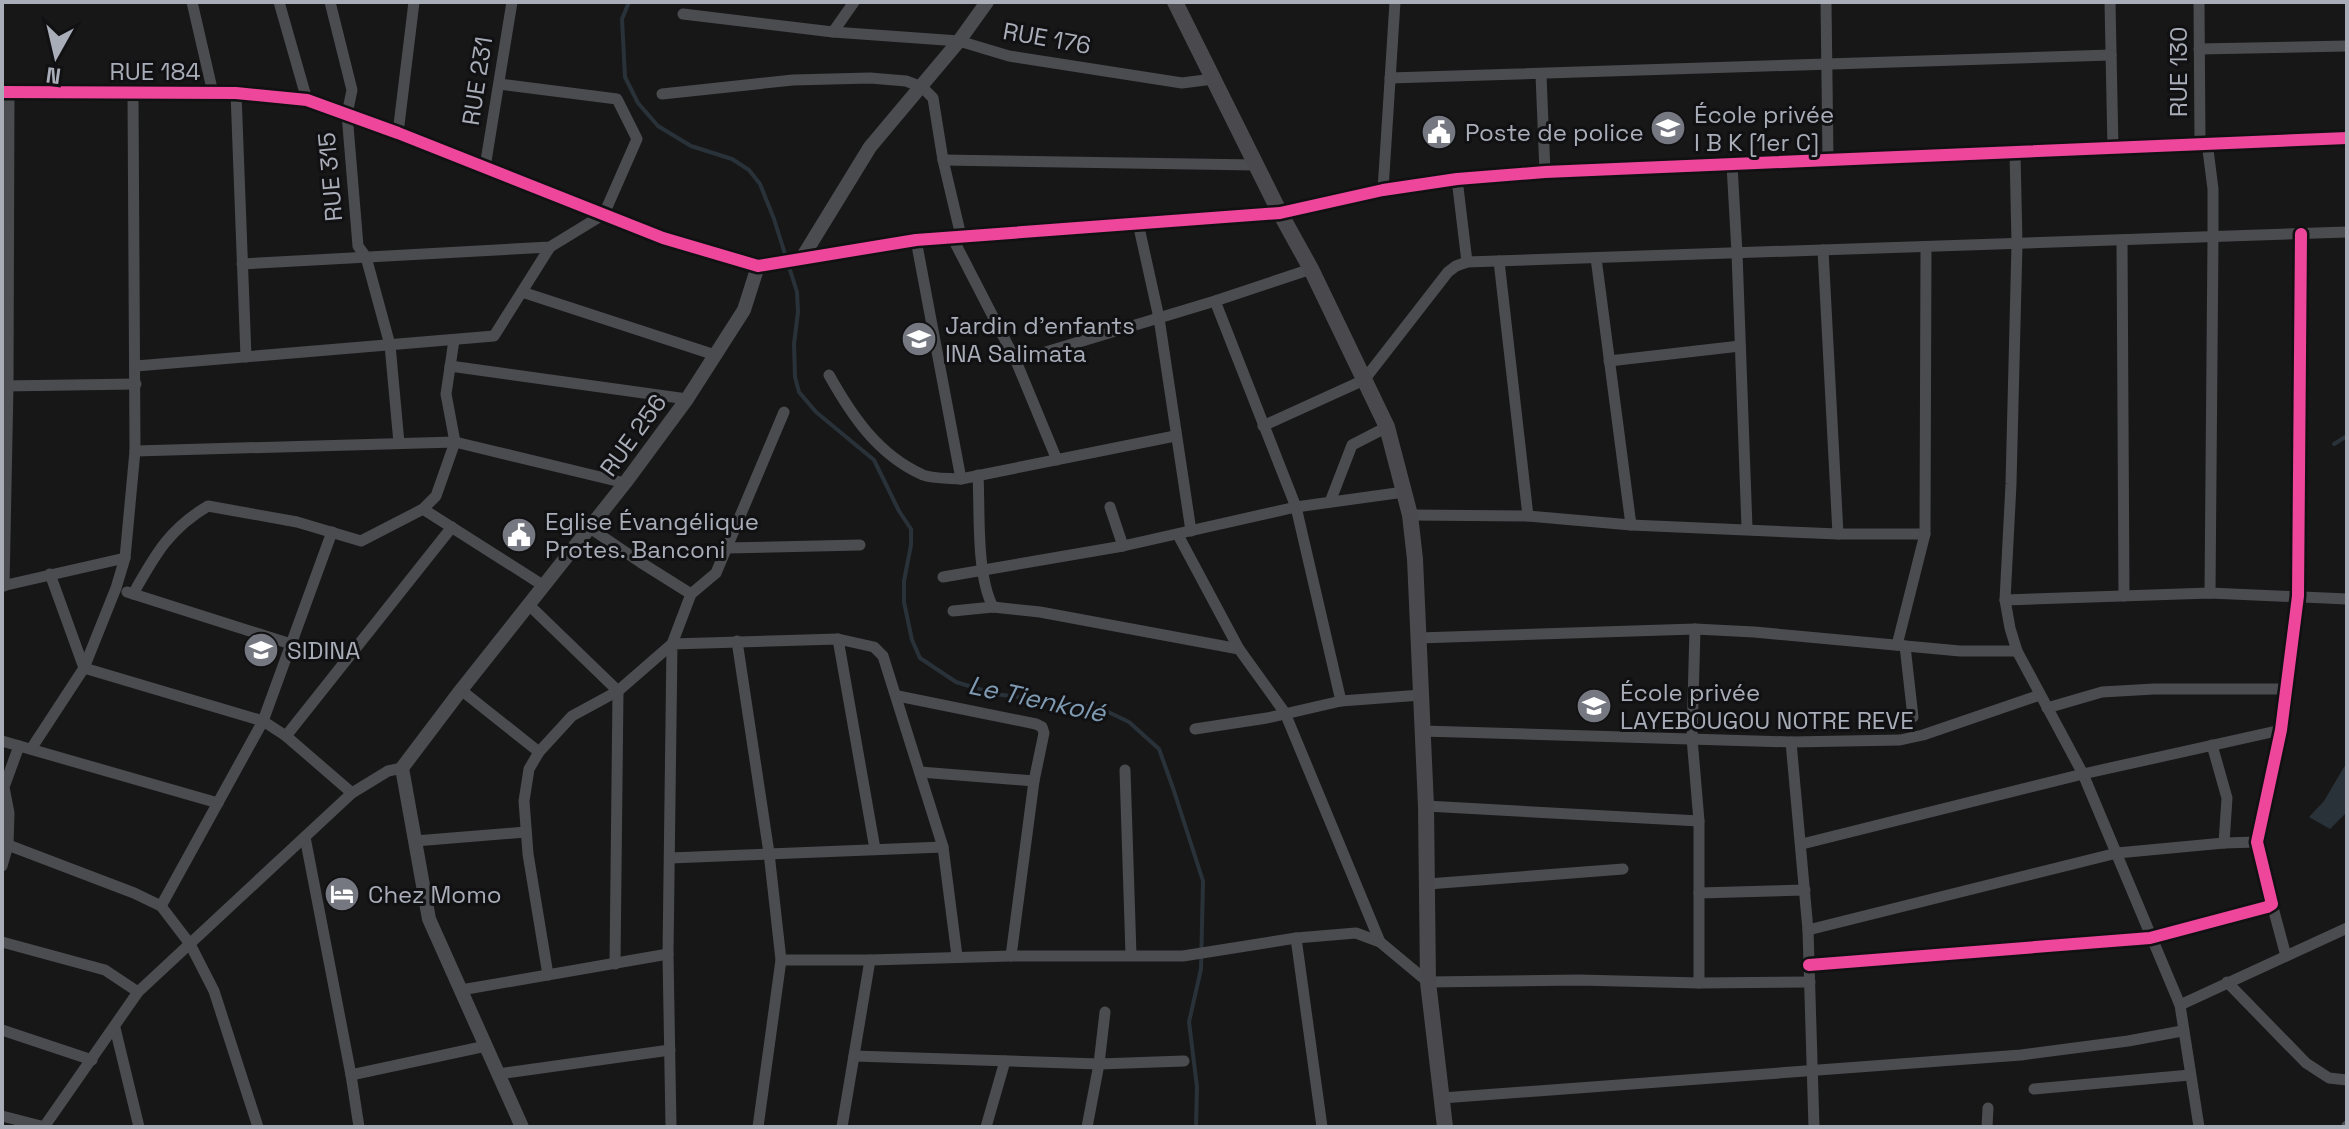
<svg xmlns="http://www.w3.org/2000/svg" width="2349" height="1129" viewBox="0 0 2349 1129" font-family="'Space Grotesk',sans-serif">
	<rect width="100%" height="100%" fill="#171717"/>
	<path fill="#2a3239" d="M 2347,762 L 2347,812 L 2330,829 L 2309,817 L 2324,801 Z"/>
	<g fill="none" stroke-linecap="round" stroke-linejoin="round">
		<g stroke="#2a3239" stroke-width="4">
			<path d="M 629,2 L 622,19 L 625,77 L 638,103 L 658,126 L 691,146 L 732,159 L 749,170 L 760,184 L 774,219 L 797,292 L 798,312 L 794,344 L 795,377 L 799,392 L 816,412 L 874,460 L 899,511 L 911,529 L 911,545 L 904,581 L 904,602 L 912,640 L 920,658 L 956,682 L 995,694 L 1100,708 L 1129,722 L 1159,749 L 1173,788 L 1203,881 L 1201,969 L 1189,1022 L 1197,1087 L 1196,1127"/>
			<path d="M 2334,444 L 2347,436"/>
		</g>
		<g stroke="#4b4c50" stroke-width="11">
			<path d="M 192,2 L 213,93"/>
			<path d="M 279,2 L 307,100"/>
			<path d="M 330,2 L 352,90 L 347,114 L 358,246 L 366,257 L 390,345 L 399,443"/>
			<path d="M 1826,2 L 1828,159"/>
			<path d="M 2110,2 L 2113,149"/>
			<path d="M 2199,2 L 2200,142"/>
			<path d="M 683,14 L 833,32 L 959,41 L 1009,56 L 1182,83 L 1213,79"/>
			<path d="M 833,32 L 854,2"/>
			<path d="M 2199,49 L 2347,46"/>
			<path d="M 1541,75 L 1545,172"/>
			<path d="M 1390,78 L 2111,55"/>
			<path d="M 236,93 L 246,357"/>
			<path d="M 662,94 L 793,80 L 870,78 L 906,81 L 922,87 L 933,98 L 943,160 L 961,236"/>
			<path d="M 398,133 L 414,2"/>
			<path d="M 2207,142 L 2213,189 L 2213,237 L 2210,593"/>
			<path d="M 2015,153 L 2017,244 L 2011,484 L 2005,600 L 2010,628 L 2017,651 L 2083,774 L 2180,1005 L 2199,1127"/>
			<path d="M 943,160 L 1256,165"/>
			<path d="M 1732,165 L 1737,253 L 1747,528"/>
			<path d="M 485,167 L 512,2"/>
			<path d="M 1457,179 L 1467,262"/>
			<path d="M 1383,190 L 1395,2"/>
			<path d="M 1138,223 L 1159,318 L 1191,531"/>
			<path d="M 952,237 L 1016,361 L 1057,460"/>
			<path d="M 916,240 L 961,479"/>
			<path d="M 2122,240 L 2124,596"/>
			<path d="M 1823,250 L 1838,534"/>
			<path d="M 1596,258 L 1631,525"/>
			<path d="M 1499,261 L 1528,516"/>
			<path d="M 242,264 L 550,247 L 604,214 L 637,139 L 617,99 L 499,84"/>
			<path d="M 522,292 L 715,355"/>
			<path d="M 1215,301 L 1296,507 L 1341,701"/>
			<path d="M 1016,361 L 1215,301 L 1311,269"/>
			<path d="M 1609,361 L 1740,346"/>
			<path d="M 136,366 L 494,336 L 550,247"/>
			<path d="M 450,366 L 687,399"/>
			<path d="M 829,375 C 852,416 878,455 923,475 C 933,479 949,478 961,479 L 1175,436"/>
			<path d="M 3,386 L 136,384"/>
			<path d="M 1263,426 L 1364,380 L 1448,272 L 1456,266 L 1467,262 L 2347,232"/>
			<path d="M 135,451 L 455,442 L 625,483"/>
			<path d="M 978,475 C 980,513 976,574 993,607"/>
			<path d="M 1330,502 L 1352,445 L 1387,427"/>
			<path d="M 1110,507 L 1123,546"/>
			<path d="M 423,509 L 544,586"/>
			<path d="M 1410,515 L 1528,516 L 1631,525 L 1838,534 L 1925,534"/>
			<path d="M 590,528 L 640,562 L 691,594"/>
			<path d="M 1178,535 L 1239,649 L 1285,713 L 1380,942"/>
			<path d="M 725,548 L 860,545"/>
			<path d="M 50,574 L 84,668"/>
			<path d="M 943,577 L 1123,546 L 1296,507 L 1404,492"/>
			<path d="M 2,586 L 125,558"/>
			<path d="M 4,586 L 8,386 L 9,92"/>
			<path d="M 127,592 L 291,644"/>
			<path d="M 133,594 C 155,555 169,529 208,506 L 297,522 L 361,541 L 423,509 L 436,496 L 455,442 L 446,394 L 454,340"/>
			<path d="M 2005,600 L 2210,593 L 2347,599"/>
			<path d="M 529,605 L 618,691 L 615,964"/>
			<path d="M 953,611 L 993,607 L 1040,612 L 1239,649"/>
			<path d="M 1695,629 L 1692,738 L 1699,821 L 1699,983"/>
			<path d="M 1418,638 L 1695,629 L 1754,632 L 1960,651 L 2017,651"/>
			<path d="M 838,639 L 875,849"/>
			<path d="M 737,641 L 769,853 L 781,960 L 758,1127"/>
			<path d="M 1897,645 L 1925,534 L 1926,247"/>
			<path d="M 1905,646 L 1913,717"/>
			<path d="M 84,668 L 263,721 L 286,736 L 352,793"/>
			<path d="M 461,690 L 539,752"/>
			<path d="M 898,696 L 1036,724 L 1042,727 L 1044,733 L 1034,781 L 1011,956"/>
			<path d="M 2047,708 L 2102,692 L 2154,689 L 2285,689"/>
			<path d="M 1195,729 L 1267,718 L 1341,701 L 1421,695"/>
			<path d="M 1422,731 L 1791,742 L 1900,740 L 1923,735 L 2040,695"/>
			<path d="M 286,736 L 452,527"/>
			<path d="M 2,741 L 218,803"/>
			<path d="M 1791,742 L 1808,930 L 1814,1127"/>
			<path d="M 2212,745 L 2227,798 L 2224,843"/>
			<path d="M 31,749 L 84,668 L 116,588 L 125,558 L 135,451 L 133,92"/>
			<path d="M 1125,770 L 1131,955"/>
			<path d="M 920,772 L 1034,781"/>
			<path d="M 1426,806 L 1699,821"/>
			<path d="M 305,837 L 351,1075 L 359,1127"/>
			<path d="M 415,841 L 526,832"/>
			<path d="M 1802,844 L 2083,774 L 2281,730"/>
			<path d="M 8,845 L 134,893 L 161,906 L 190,944 L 214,991 L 258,1127"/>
			<path d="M 670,858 L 943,847"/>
			<path d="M 2,866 L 8,845 L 9,813 L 4,787 L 19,746"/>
			<path d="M 1428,884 L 1623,869"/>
			<path d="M 1699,893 L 1805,890"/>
			<path d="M 2272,904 L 2286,956"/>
			<path d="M 161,906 L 263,721 L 332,532"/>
			<path d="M 1808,930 L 2117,853 L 2224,843 L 2257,842"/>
			<path d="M 1296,938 L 1322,1127"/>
			<path d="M 2,942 L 105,970 L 138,992"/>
			<path d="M 781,960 L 870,960 L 1011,956 L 1183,956 L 1296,938 L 1356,933 L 1380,942 L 1428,982 L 1579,980 L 1699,983 L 1810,982"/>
			<path d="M 1809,965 L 2150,938 L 2267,907 L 2272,904 L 2257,842 L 2281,730 L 2298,596 L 2301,234"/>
			<path d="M 548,975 L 528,854 L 524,801 L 529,769 L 539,752 L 572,716 L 618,691 L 672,644 L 691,594 L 716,573 L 784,412"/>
			<path d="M 2227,982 L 2306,1063 L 2329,1078 L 2347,1080"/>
			<path d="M 461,990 L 668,954"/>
			<path d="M 2180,1005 L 2347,928"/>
			<path d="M 115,1028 L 139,1127"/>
			<path d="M 2,1030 L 92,1060"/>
			<path d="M 854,1056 L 1099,1064 L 1184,1061"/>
			<path d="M 498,1074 L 670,1050"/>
			<path d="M 351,1075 L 486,1046"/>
			<path d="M 2034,1089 L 2190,1075"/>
			<path d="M 1442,1098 L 2021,1055 L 2128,1041 L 2182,1031"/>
			<path d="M 2,1116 L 45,1127"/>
			<path d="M 44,1127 L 138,992 L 352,793 L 388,771 L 402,768"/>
			<path d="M 671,1127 L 668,954 L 672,644 L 838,639 L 874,647 L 883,656 L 943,847 L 957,956"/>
			<path d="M 842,1127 L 870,960"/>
			<path d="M 986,1127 L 1005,1061"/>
			<path d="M 1087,1127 L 1099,1064 L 1105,1012"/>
			<path d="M 1987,1127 L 1988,1108"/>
			<path d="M 2347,1127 L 2347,1126"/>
		</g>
		<g stroke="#4b4c50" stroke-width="14">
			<path d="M 2,92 L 236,93 L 307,100 L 398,133 L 663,238 L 758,266 L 916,240 L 1280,213 L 1383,190 L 1457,179 L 1545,172 L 2347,138"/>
			<path d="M 802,258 L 870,147 L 959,41 L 987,2"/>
			<path d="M 522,1127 L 429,919 L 402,768 L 461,690 L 625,483 L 687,399 L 744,310 L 758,266"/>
		</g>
		<path stroke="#4a4a4e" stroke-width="16" d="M 1175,2 L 1280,213 L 1311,269 L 1387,427 L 1410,515 L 1415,559 L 1426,806 L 1428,982 L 1445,1127"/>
		<defs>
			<g id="cycleway">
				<path d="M 2,92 L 236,93 L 307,100 L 398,133 L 663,238 L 758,266 L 916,240 L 1280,213 L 1383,190 L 1457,179 L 1545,172 L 2347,138"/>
				<path d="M 1809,965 L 2150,938 L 2267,907 L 2272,904 L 2257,842 L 2281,730 L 2298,596 L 2301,234"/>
			</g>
		</defs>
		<use href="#cycleway" stroke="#111113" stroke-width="17"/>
		<use href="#cycleway" stroke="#ed469a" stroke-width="12"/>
	</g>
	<defs>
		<symbol id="school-disc" viewBox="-11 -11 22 22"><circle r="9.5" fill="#757880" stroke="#111113"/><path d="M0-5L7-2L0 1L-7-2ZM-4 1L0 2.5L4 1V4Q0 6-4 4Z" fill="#fff"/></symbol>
		<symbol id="civic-disc" viewBox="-11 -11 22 22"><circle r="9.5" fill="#757880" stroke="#111113"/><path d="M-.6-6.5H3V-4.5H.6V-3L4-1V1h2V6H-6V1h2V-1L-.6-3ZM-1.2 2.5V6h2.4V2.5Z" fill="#fff"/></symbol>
		<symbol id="hotel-disc" viewBox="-11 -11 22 22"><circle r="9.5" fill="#757880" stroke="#111113"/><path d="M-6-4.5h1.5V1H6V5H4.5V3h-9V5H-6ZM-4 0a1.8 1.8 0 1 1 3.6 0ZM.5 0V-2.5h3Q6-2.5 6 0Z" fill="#fff"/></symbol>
	</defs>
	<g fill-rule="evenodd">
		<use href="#school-disc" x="1648" y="108" width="40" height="40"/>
		<use href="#civic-disc" x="1419" y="112" width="40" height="40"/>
		<use href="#school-disc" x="899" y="319" width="40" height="40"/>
		<use href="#civic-disc" x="499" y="515" width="40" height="40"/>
		<use href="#school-disc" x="241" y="630" width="40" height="40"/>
		<use href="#school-disc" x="1574" y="686" width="40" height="40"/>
		<use href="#hotel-disc" x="322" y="874" width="40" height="40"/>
	</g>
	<g text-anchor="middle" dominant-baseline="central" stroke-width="6" stroke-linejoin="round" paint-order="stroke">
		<g font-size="24" fill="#a8adb8" stroke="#111113">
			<text transform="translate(1047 38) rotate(10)">RUE 176</text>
			<text x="155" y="71">RUE 184</text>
			<text transform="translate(2178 72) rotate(-90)">RUE 130</text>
			<text transform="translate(477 81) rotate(-81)">RUE 231</text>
			<text transform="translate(330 177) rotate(-95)">RUE 315</text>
			<text transform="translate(633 435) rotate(-54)">RUE 256</text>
		</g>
		<g font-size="24" fill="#a8adb8" stroke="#111113" text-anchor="start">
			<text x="1694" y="114">École privée<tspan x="1694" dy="28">I B K [1er C]</tspan></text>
			<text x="1465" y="132">Poste de police</text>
			<text x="945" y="325">Jardin d'enfants<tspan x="945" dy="28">INA Salimata</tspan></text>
			<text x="545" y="521">Eglise Évangélique<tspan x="545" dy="28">Protes. Banconi</tspan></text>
			<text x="287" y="650">SIDINA</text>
			<text x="1620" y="692">École privée<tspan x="1620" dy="28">LAYEBOUGOU NOTRE REVE</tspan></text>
			<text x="368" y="894">Chez Momo</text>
		</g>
		<g font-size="26" font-style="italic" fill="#7f9bb3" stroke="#111113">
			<text transform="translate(1037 699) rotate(12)">Le Tienkolé</text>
		</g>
	</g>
	<rect width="2349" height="1129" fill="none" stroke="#a8adb8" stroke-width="8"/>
	<g transform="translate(56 56) rotate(188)" stroke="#111113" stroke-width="6" paint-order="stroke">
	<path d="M0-6L14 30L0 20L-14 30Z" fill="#a8adb8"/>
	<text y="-12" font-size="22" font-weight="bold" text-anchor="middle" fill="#a8adb8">N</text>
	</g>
</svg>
